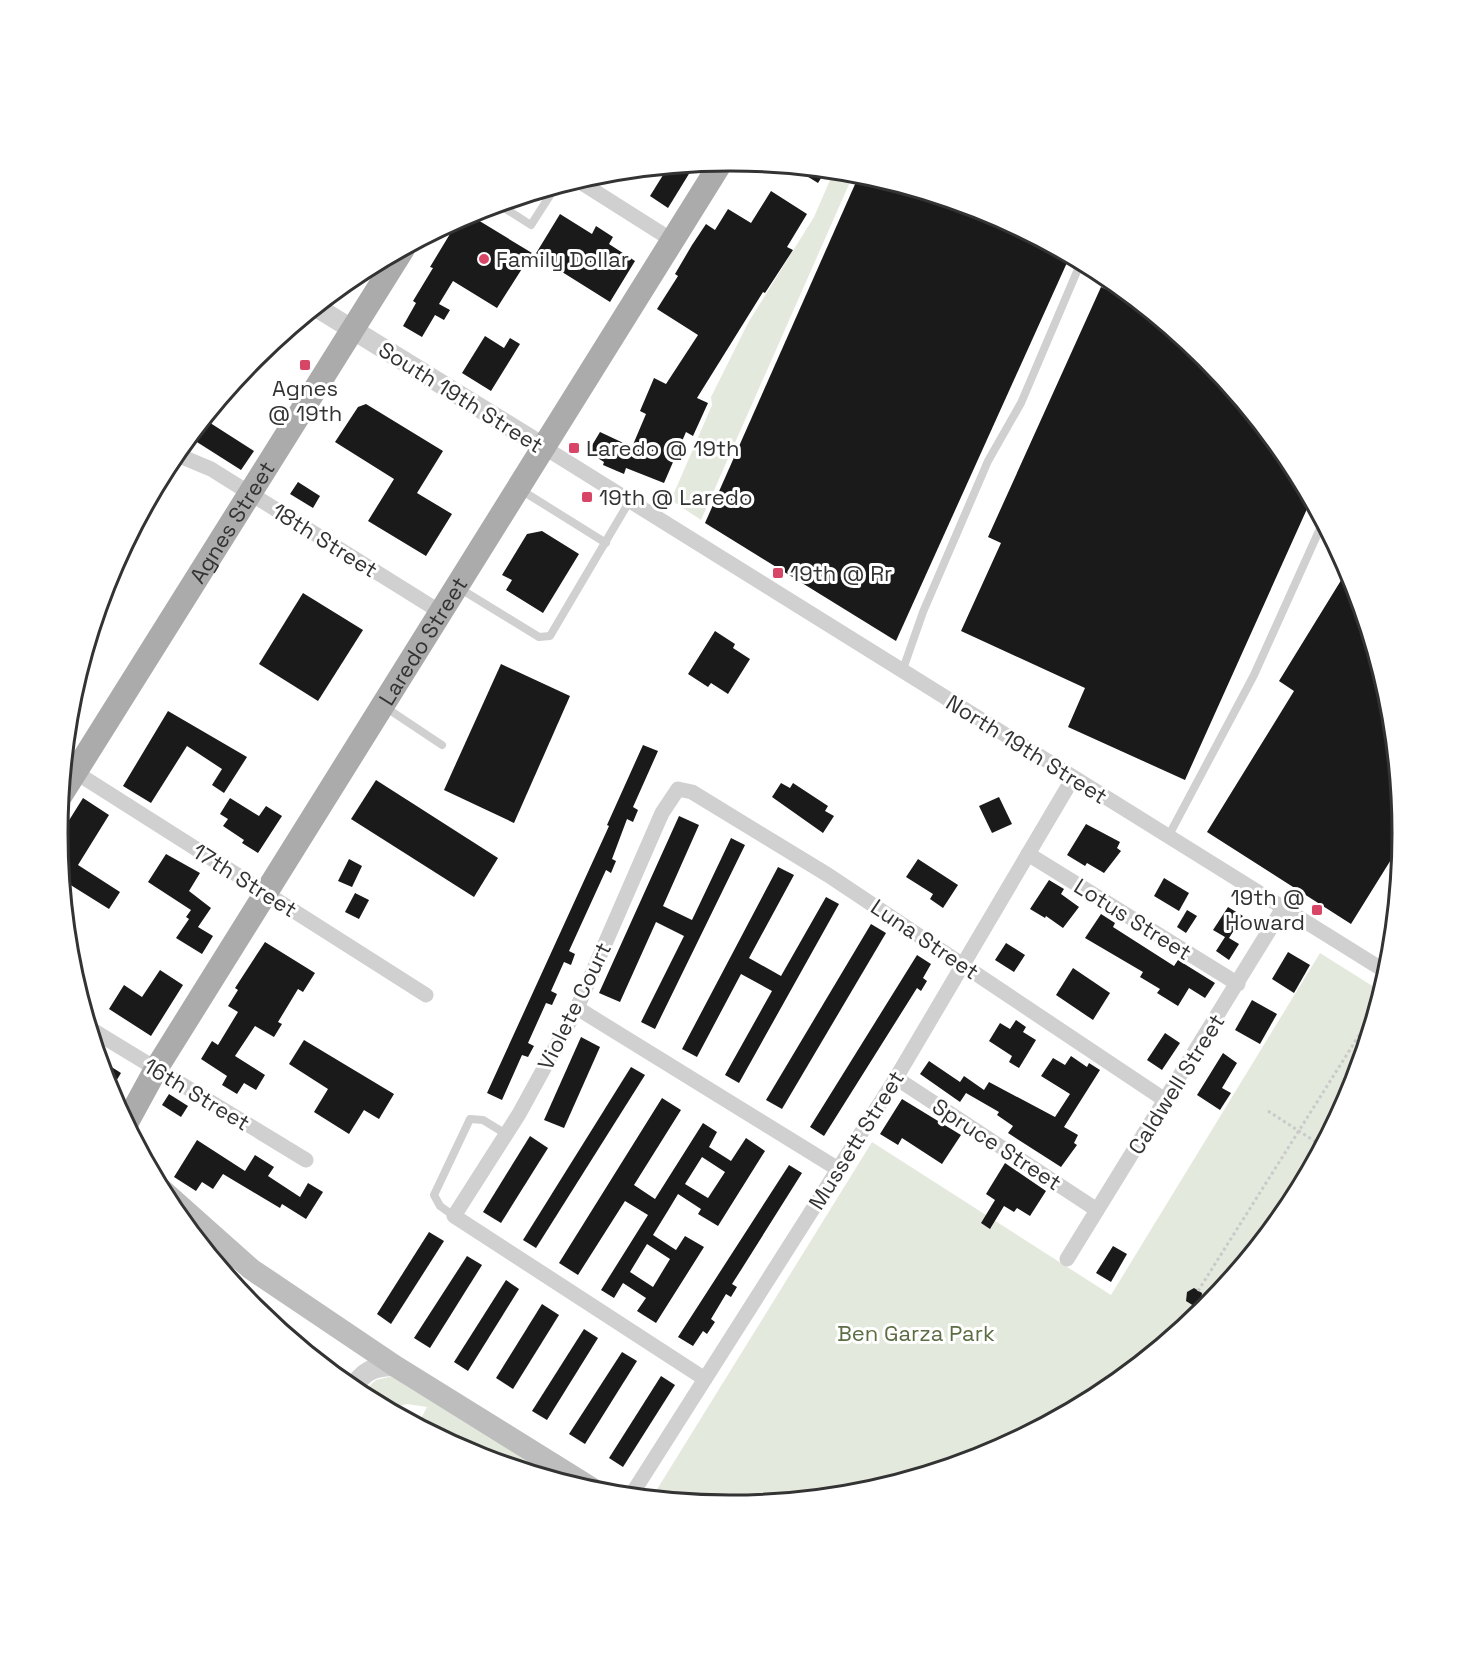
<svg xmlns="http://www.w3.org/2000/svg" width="1460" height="1667" viewBox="0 0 1460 1667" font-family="'Space Grotesk',sans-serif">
	<rect width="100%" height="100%" fill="#fff"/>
	<g fill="#e4e9dd">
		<path d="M 834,171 L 854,173 L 701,520 L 671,500 L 712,405 L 711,397 L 748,323 L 814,217 Z"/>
		<path d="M 1320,953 L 1382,992 L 1352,1091 L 1289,1208 L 1206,1310 L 1104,1393 L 987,1455 L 861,1494 L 730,1506 L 651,1499 L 872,1142 L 1111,1295 Z"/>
		<path d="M 393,1376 L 571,1485 L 472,1455 L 417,1426 L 427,1407 L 407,1404 L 386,1409 L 360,1395 L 376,1380 Z"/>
	</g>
	<g fill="#1a1a1a" fill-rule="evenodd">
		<path d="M 695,164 L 668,208 L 650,196 L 668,167 Z"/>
		<path d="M 792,167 L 817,169 L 826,170 L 818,183 Z"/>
		<path d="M 860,173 L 988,212 L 1070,256 L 896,641 L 705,523 Z"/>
		<path d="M 771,191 L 807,214 L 787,247 L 793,250 L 765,293 L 763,292 L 697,398 L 708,403 L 693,436 L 686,432 L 664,483 L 626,468 L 624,474 L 603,465 L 604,462 L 588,452 L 600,432 L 632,447 L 646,414 L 640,411 L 654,378 L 666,384 L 698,335 L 657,309 L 678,276 L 675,274 L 692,245 L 706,224 L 715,230 L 728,209 L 751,223 Z"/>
		<path d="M 468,214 L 532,253 L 497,308 L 453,281 L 439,304 L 450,310 L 444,320 L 435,315 L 422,337 L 403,326 L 416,303 L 413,301 L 433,268 L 430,267 L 459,219 Z"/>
		<path d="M 560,214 L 592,234 L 596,226 L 613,237 L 609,244 L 635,261 L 610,302 L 535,255 Z"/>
		<path d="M 1116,284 L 1206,358 L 1290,460 L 1311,500 L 1185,780 L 1068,727 L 1085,688 L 961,631 L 1001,543 L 988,537 L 1101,287 L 1112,292 Z"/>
		<path d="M 485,336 L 504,348 L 510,338 L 520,344 L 491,391 L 462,373 Z"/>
		<path d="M 366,404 L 443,451 L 417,493 L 452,514 L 426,556 L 368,521 L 394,479 L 335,442 L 358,407 Z"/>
		<path d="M 204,419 L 254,451 L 241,470 L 189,437 Z"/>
		<path d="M 298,482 L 320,496 L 313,508 L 290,494 Z"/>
		<path d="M 542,531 L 579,554 L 543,613 L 506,590 L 512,580 L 502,575 L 527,534 Z"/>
		<path d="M 1348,569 L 1390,703 L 1403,834 L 1402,842 L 1351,924 L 1207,832 L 1294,691 L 1279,681 Z"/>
		<path d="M 303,593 L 363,630 L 318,701 L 259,664 Z"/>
		<path d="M 715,631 L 735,644 L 733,648 L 750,659 L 728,694 L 711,683 L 708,687 L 688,674 Z"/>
		<path d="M 501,664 L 570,696 L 514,823 L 444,790 Z"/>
		<path d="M 168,711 L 247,757 L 224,793 L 212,785 L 222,769 L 187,746 L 151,803 L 123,786 Z"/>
		<path d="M 643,745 L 658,751 L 633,807 L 638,810 L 633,822 L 627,819 L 612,859 L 616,861 L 611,873 L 606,870 L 569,951 L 575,954 L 571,965 L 564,962 L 551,991 L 557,994 L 552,1005 L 546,1003 L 528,1043 L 534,1046 L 528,1057 L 522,1055 L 502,1100 L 487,1093 L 609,826 L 607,825 Z"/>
		<path d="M 376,780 L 498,858 L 474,897 L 351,819 Z"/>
		<path d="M 781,783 L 790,788 L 793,783 L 828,806 L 825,811 L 834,816 L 823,833 L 772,797 Z"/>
		<path d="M 999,797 L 1012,824 L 992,833 L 979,806 Z"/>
		<path d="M 83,798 L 109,815 L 78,865 L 120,892 L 109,909 L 61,879 L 58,838 Z"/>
		<path d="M 230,798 L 259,816 L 266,806 L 282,816 L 258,853 L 242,843 L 244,840 L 223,826 L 228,819 L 220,814 Z"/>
		<path d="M 679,816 L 699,825 L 663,906 L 692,920 L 731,838 L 745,845 L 655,1029 L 641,1022 L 684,936 L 656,922 L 620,1002 L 599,993 Z"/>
		<path d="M 1086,824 L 1120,842 L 1117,848 L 1121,851 L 1104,873 L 1087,863 L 1085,866 L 1067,855 Z"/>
		<path d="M 166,854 L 200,873 L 189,891 L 211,908 L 198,927 L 213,936 L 202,954 L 176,938 L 189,919 L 186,917 L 191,910 L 148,882 Z"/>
		<path d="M 349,859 L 362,866 L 352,887 L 338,881 Z"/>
		<path d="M 918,859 L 958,885 L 943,908 L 930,899 L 933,894 L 906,877 Z"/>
		<path d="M 778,867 L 794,875 L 749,958 L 781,976 L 826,897 L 839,904 L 739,1083 L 725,1075 L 772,991 L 741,974 L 697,1057 L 682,1049 Z"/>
		<path d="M 1164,878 L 1189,893 L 1179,911 L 1154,896 Z"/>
		<path d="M 1049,880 L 1064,889 L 1061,894 L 1079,907 L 1063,928 L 1046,916 L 1045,918 L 1030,909 Z"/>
		<path d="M 355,893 L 369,900 L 359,919 L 345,912 Z"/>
		<path d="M 1228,907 L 1243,916 L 1229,938 L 1239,944 L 1229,960 L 1216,951 L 1225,937 L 1213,930 Z"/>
		<path d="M 1187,910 L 1197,916 L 1186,933 L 1177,927 Z"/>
		<path d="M 1101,914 L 1115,923 L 1113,927 L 1174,966 L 1178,960 L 1215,983 L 1205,998 L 1189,988 L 1178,1006 L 1157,993 L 1160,989 L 1140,977 L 1143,972 L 1085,938 Z"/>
		<path d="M 871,924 L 886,933 L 782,1109 L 766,1100 Z"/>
		<path d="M 265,942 L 315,973 L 303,992 L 298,989 L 278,1022 L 282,1024 L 274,1037 L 255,1026 L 235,1056 L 265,1075 L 256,1090 L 244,1083 L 237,1094 L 222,1085 L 227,1076 L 201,1059 L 212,1041 L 218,1045 L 238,1012 L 228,1006 L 238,990 L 235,988 Z"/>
		<path d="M 1006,943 L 1025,955 L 1014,972 L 995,960 Z"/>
		<path d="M 1288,952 L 1310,965 L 1294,993 L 1272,979 Z"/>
		<path d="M 917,955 L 931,964 L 923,978 L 927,981 L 921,991 L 917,988 L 824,1136 L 810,1127 Z"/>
		<path d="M 1073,968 L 1110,993 L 1093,1020 L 1056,995 Z"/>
		<path d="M 160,970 L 183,985 L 151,1036 L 109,1009 L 124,985 L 142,997 Z"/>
		<path d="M 1252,1000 L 1277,1014 L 1260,1044 L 1235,1030 Z"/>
		<path d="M 1016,1020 L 1026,1027 L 1023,1032 L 1036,1040 L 1019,1068 L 1009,1062 L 1012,1056 L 989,1041 L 1000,1023 L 1010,1029 Z"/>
		<path d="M 1165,1033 L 1180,1043 L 1162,1070 L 1147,1060 Z"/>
		<path d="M 581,1037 L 600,1047 L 564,1128 L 544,1120 Z"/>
		<path d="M 304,1040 L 394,1094 L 379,1119 L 364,1110 L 349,1134 L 314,1112 L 328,1089 L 289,1064 Z"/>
		<path d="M 1223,1053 L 1237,1063 L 1222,1088 L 1231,1093 L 1220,1110 L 1197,1095 Z"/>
		<path d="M 1071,1056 L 1087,1067 L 1089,1063 L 1100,1070 L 1064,1127 L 1078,1135 L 1074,1143 L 1077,1145 L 1061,1167 L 1008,1133 L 1013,1126 L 997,1115 L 999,1112 L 966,1093 L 960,1102 L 920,1074 L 929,1061 L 960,1082 L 964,1076 L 984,1090 L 989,1082 L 1055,1117 L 1070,1094 L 1041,1076 L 1053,1058 L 1065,1065 Z"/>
		<path d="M 99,1059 L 121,1073 L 109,1093 L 108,1091 Z"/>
		<path d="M 631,1067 L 645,1075 L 536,1248 L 523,1240 Z"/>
		<path d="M 169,1094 L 188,1106 L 181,1117 L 162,1105 Z"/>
		<path d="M 662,1098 L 681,1110 L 634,1185 L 655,1199 L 703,1123 L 717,1132 L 709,1147 L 731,1161 L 746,1138 L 765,1151 L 718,1226 L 698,1214 L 701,1209 L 678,1194 L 669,1209 L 653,1235 L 676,1250 L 685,1236 L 704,1247 L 656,1323 L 637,1311 L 646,1298 L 623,1283 L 614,1298 L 601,1290 L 648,1215 L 625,1201 L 578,1275 L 559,1263 ZM 702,1157 L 725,1172 L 708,1198 L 685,1184 ZM 647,1244 L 670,1259 L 653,1287 L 630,1272 Z"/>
		<path d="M 902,1099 L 961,1135 L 942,1164 L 902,1138 L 898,1145 L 880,1134 Z"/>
		<path d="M 530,1136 L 548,1148 L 501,1223 L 483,1212 Z"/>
		<path d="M 197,1140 L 245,1171 L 255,1155 L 274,1167 L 268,1176 L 300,1197 L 308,1183 L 323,1192 L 306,1219 L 282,1204 L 280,1208 L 223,1174 L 213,1189 L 202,1182 L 196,1191 L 174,1177 Z"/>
		<path d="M 1005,1163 L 1046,1191 L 1030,1216 L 1017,1208 L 1014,1212 L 1004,1206 L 990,1229 L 981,1223 L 995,1200 L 986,1194 Z"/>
		<path d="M 789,1165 L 802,1173 L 741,1270 L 732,1284 L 737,1287 L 731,1297 L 726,1294 L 711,1319 L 715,1322 L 707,1334 L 703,1331 L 693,1346 L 678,1337 Z"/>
		<path d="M 429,1232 L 444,1241 L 391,1324 L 377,1314 Z"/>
		<path d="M 1113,1246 L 1127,1254 L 1111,1282 L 1096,1273 Z"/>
		<path d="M 467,1256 L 482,1265 L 430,1348 L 414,1338 Z"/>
		<path d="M 506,1280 L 519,1289 L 468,1371 L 454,1362 Z"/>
		<path d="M 1194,1288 L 1202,1293 L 1201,1301 L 1194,1306 L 1186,1301 L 1187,1292 Z"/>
		<path d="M 542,1304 L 559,1315 L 513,1389 L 496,1378 Z"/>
		<path d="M 584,1329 L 598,1338 L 547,1420 L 532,1411 Z"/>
		<path d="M 622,1352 L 637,1361 L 585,1444 L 569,1434 Z"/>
		<path d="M 661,1376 L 675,1385 L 623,1467 L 609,1458 Z"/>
	</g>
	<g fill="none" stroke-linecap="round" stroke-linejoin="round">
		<g stroke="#cacaca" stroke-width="3" stroke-dasharray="3 3" stroke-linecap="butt">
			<path d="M 1268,1111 L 1322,1146"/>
			<path d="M 1198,1291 L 1368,1021"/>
		</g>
		<g stroke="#d0d0d0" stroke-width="8">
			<path d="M 498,204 L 531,225 L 556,186"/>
			<path d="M 521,490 L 606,543"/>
			<path d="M 459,588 L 539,637 L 550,636 L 629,502"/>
			<path d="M 902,672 L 923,612 L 988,461 L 1021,403 L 1081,262"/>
			<path d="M 385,707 L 442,745"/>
			<path d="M 1168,837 L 1254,675 L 1323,522"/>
			<path d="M 454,1216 L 440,1206 L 434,1195 L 470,1119 L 483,1120 L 506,1134"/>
		</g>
		<g stroke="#d0d0d0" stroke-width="15">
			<path d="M 577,180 L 675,242"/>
			<path d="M 545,448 L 1388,973"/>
			<path d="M 175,454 L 211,469 L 442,613"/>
			<path d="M 64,765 L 426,995"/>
			<path d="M 1028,854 L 1238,984"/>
			<path d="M 577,1008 L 838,1169"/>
			<path d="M 89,1028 L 306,1160"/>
			<path d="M 896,1078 L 1097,1210"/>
			<path d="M 1067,1259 L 1283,908"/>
			<path d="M 705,1379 L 454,1216 L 519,1114 L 577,1008 L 662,813 L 678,789 L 692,792 L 828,875 L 1165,1100"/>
			<path d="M 630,1497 L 896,1078 L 1073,778"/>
		</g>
		<g stroke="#d0d0d0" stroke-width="20">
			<path d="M 316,307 L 545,448"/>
			<path d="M 353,1390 C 361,1371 375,1366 395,1366"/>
		</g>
		<path stroke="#bdbdbd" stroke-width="22" d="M 160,1188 L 251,1269 L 395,1366 L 601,1494"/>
		<g stroke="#ababab" stroke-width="24">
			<path id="s1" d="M 61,795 L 403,249"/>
			<path id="s2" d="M 126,1124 L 156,1069 L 722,161"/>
		</g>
	</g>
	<g fill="#d84667" stroke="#fff" stroke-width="2">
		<circle cx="484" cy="259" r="6"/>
		<rect x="299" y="359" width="12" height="12" rx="3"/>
		<rect x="568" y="442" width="12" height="12" rx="3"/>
		<rect x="581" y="491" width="12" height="12" rx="3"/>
		<rect x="772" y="567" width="12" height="12" rx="3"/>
		<rect x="1311" y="904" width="12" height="12" rx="3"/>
	</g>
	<g text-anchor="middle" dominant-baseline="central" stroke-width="6" stroke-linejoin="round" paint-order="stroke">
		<g font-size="22" fill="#333" stroke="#fff" text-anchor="start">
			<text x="496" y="259">Family Dollar</text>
			<text x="305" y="388" text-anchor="middle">Agnes<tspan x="305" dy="25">@ 19th</tspan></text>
			<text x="586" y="448">Laredo @ 19th</text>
			<text x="599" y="497">19th @ Laredo</text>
			<text x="790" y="573">19th @ Rr</text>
			<text x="1305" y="897" text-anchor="end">19th @<tspan x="1305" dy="25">Howard</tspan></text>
		</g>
		<g font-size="22" fill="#333" stroke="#fff">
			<text transform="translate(461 397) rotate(32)">South 19th Street</text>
			<text stroke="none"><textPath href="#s1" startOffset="322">Agnes Street</textPath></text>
			<text transform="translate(325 540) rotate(32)">18th Street</text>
			<text stroke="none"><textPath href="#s2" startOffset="567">Laredo Street</textPath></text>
			<text transform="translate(1027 749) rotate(32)">North 19th Street</text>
			<text transform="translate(245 880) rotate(32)">17th Street</text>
			<text transform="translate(1133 919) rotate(32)">Lotus Street</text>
			<text transform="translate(925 939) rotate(34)">Luna Street</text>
			<text transform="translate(574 1006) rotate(-64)">Violete Court</text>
			<text transform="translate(1176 1084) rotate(-58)">Caldwell Street</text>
			<text transform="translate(197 1094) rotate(31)">16th Street</text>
			<text transform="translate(856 1140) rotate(-58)">Mussett Street</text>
			<text transform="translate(997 1144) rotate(33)">Spruce Street</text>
		</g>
		<g font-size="22" fill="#5c6c43" stroke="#fff">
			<text x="916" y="1333">Ben Garza Park</text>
		</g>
	</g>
	<path d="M0 0H1460V1667H0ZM68 833a662 662 0 1 1 1324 0a662 662 0 1 1-1324 0Z" fill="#fff" fill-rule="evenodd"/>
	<path fill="none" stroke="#333" stroke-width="3" d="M68 833a662 662 0 1 1 1324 0a662 662 0 1 1-1324 0Z"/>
</svg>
